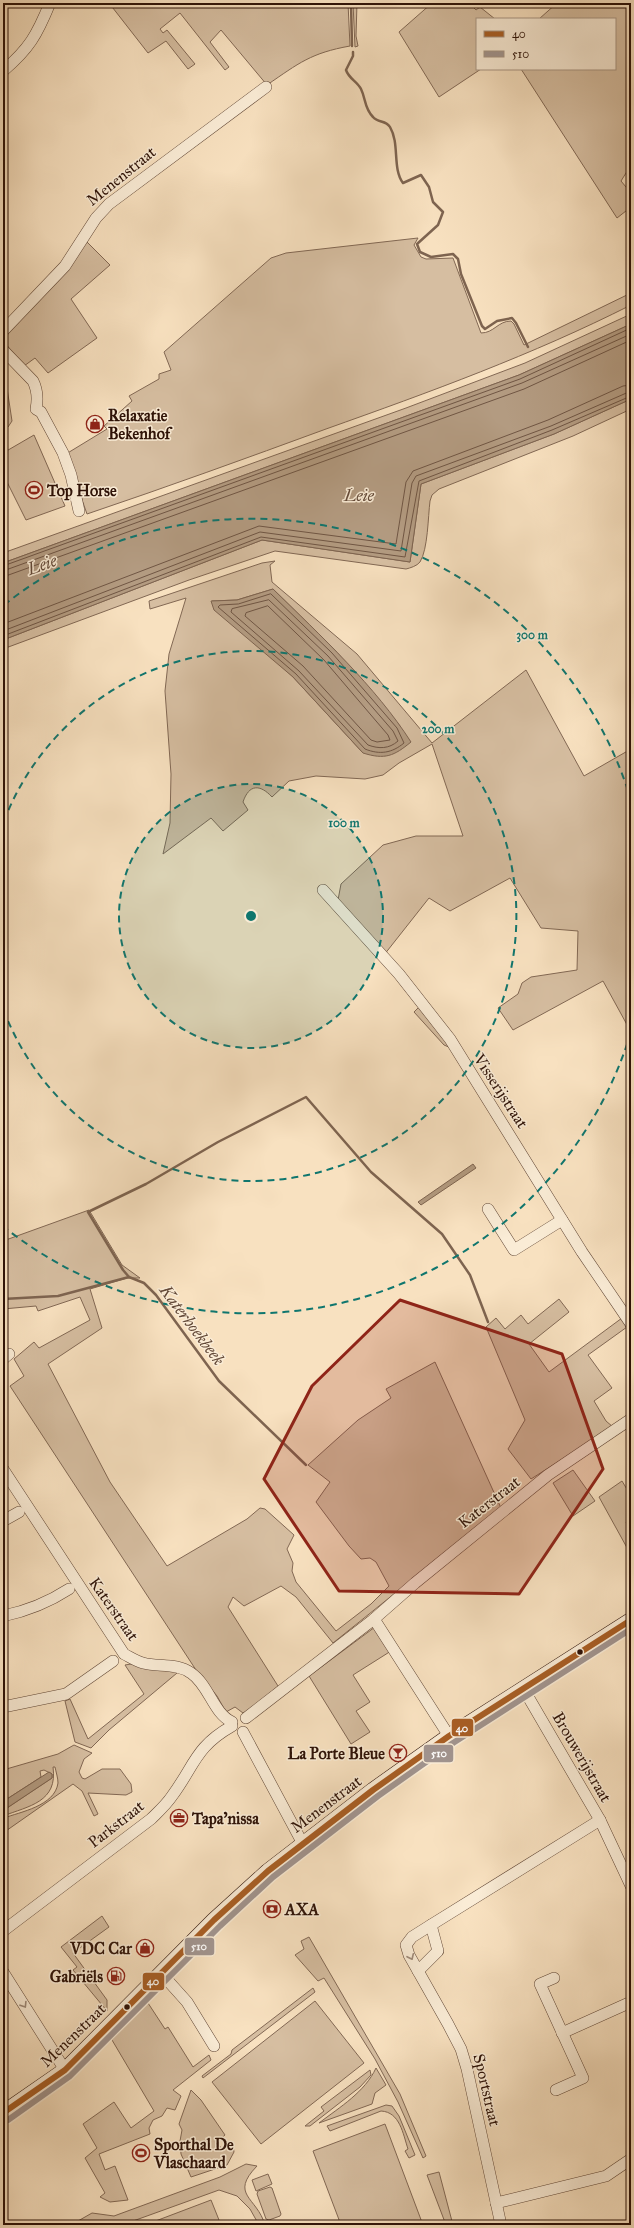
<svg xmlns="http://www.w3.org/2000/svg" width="634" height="2228" viewBox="0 0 634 2228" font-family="'IM FELL Great Primer',serif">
	<rect width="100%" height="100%" fill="#f8e1c0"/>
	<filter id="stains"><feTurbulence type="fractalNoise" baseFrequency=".005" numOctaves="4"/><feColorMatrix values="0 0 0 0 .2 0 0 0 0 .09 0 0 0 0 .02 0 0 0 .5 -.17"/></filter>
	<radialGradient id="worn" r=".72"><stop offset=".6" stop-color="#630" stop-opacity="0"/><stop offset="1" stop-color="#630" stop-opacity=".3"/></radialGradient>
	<g fill="#d6bea1" stroke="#826854" fill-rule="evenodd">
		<path d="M 109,3 L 348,3 L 350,46 C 311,53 299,63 267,85 L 221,30 L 210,42 L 229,67 L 225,70 L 180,13 L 160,29 L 163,33 L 167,30 L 195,64 L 188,69 L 166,41 L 148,53 Z"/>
		<path d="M 353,3 L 357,3 L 356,36 L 358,46 L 355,47 Z"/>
		<path d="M 432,3 L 469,3 L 476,10 L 480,7 L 495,19 L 477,19 L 477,69 L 481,69 L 439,97 L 399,32 Z"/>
		<path d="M 557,3 L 631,3 L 631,165 L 621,181 L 631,193 L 631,207 L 617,218 L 521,69 L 615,69 L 615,19 L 539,19 Z"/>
		<path d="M 418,238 L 414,245 L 421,257 L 426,259 L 453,258 L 481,333 C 494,333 498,321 511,321 L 514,324 L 524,345 L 631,293 L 631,305 C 532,355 430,392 326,429 C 247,458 167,487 87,514 L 66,454 L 107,429 L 104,426 L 132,401 L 129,396 L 159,379 L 159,374 L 171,370 L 164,352 L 271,258 L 286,253 Z"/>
		<path d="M 85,240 L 110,265 L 71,299 L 97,338 L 48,373 L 35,358 L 24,366 L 5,343 L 5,334 Z"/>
		<path d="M 631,314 L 631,324 L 519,375 L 3,563 L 3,553 L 406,408 L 525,363 Z"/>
		<path d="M 7,388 L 12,421 L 8,427 L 3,430 L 3,391 Z"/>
		<path d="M 631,399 L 631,409 L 573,436 L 439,489 L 432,495 L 430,501 C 428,517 428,549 420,562 C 417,566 410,568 406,569 L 275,551 L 189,580 L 3,649 L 3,640 L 262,540 L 410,562 L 421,484 L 554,434 Z"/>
		<path d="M 34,435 L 65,506 L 26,520 L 3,474 L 3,453 Z"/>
		<path d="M 275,561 L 270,565 L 272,582 L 357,654 L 432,743 L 526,670 L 584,776 L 631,749 L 631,1032 L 603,981 L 513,1030 L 498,1008 L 518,994 L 522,983 L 531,977 L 577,970 L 578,931 L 541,928 L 510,878 L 450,911 L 429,898 L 384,955 L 338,900 L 341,884 L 383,845 L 416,836 L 463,836 L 432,744 L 399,763 L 383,775 L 365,779 L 316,776 L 289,781 L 272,797 C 260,784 249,784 243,802 L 248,810 L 223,831 L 211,818 L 163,854 L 170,823 L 171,774 L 165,691 L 169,654 L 186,598 L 150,609 L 149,601 L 262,563 ZM 273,589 L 335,650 L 400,726 L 363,753 L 293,677 L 212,601 L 237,600 Z"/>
		<path d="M 420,1006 L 451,1048 L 444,1045 L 414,1012 Z"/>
		<path d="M 89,1210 L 122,1265 L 140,1278 L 127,1278 L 90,1289 L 102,1328 L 48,1364 L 110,1482 L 167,1566 L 247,1519 L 260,1508 L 265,1509 L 294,1535 L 287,1549 L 293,1563 L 292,1571 L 296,1582 L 336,1631 L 371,1604 L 389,1586 L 376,1562 L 370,1558 L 361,1559 L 349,1546 L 316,1502 L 330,1482 L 308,1465 L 358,1420 L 391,1398 L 386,1389 L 435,1362 L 501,1508 L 333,1643 L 296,1597 L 281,1586 L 244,1606 L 233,1597 L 228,1607 L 278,1686 L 250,1710 L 243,1713 L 235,1707 L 226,1712 L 217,1696 L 196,1670 L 10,1386 L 24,1376 L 14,1359 L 34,1342 L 39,1348 L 90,1320 L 80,1297 L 38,1311 L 36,1306 L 3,1309 L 3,1241 Z"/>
		<path d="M 559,1299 L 569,1312 L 529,1344 L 549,1372 L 622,1318 L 627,1327 L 588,1355 L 612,1388 L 594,1401 L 606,1421 L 613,1427 L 531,1479 L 508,1449 L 525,1420 L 486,1327 L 496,1318 L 505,1329 L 521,1315 L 528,1324 Z"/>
		<path d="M 573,1470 L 595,1501 L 573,1516 L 553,1483 Z"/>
		<path d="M 622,1481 L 631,1496 L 631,1517 L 626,1522 L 631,1532 L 631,1555 L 599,1497 Z"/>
		<path d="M 375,1627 L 391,1651 L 353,1675 L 370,1702 L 356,1711 L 370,1732 L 351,1744 L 309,1676 Z"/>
		<path d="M 131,1664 L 178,1671 L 177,1673 L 109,1730 L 91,1748 L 75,1742 L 65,1701 L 70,1699 L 88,1739 L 144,1694 L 125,1665 Z"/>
		<path d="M 74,1745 L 92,1753 L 84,1759 L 79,1772 L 82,1778 L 85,1779 L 102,1769 L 120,1769 L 131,1784 L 132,1792 L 126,1795 L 88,1793 L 98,1814 L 94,1816 L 82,1791 L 73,1784 L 3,1833 L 4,1818 C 20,1812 55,1806 58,1783 C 58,1778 56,1772 55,1767 L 53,1767 C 58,1802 29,1806 3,1816 L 3,1770 L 58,1754 ZM 44,1770 L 52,1774 L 52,1778 L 7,1808 L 7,1799 L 41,1777 L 40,1771 Z"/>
		<path d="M 102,1916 L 109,1927 L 73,1953 L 107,2000 L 107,2011 L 73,1970 L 77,1967 L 61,1947 Z"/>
		<path d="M 309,1937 L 400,2094 L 426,2156 L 423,2158 L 398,2102 L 375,2059 L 324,1978 L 318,1981 L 295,1955 L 304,1949 L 301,1941 Z"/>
		<path d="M 313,1988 L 315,1992 L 203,2078 L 202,2076 L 231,2054 L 232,2050 Z"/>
		<path d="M 315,2001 L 364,2063 L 261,2144 L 212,2082 Z"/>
		<path d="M 148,2003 L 165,2029 L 168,2027 L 193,2067 L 209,2055 L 211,2060 L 173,2090 L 181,2096 L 175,2110 L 167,2108 L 162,2116 L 153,2120 L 149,2128 L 150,2134 L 99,2154 L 105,2170 L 115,2166 L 128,2200 L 110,2202 L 100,2197 L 105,2193 L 85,2158 L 97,2148 L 83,2124 L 114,2102 L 131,2128 L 154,2111 L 112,2040 Z"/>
		<path d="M 376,2068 L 386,2085 L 375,2093 L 372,2104 L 319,2123 C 340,2107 365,2092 376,2068 Z"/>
		<path d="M 370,2070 L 371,2075 L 360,2087 L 310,2126 L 305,2126 L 324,2111 L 321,2107 Z"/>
		<path d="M 191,2090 L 201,2100 L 225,2135 L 217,2142 L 222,2149 L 230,2144 L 233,2145 L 234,2152 L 227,2165 L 191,2177 L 181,2154 L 180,2141 L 182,2130 L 179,2124 Z"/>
		<path d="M 386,2105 L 392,2106 L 399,2116 L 415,2155 L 409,2158 L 405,2151 L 408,2149 C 403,2134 400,2112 381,2111 L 330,2131 L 327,2126 Z"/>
		<path d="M 385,2124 L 423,2225 L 341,2225 L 313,2151 Z"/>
		<path d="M 246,2164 L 257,2166 C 229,2195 257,2197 265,2225 L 259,2225 L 250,2209 L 237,2196 L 219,2190 L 122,2225 L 71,2225 L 92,2213 L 114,2216 L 220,2177 Z"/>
		<path d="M 439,2172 L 453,2225 L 446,2225 L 427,2175 Z"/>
		<path d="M 268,2174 L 272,2184 L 256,2191 L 252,2180 Z"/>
		<path d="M 270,2187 L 272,2188 L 281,2214 L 280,2216 L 269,2220 L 266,2219 L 257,2194 L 258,2191 Z"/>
		<path d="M 211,2200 L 221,2225 L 145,2225 Z"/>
	</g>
	<g fill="#b39b81" stroke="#7e6450">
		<path d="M 631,324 L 631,399 L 554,434 L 421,484 L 410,562 L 262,540 L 3,640 L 3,563 L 519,375 Z"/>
		<path d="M 273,589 C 320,635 376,687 411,742 C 394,756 385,760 363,753 L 293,677 L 214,610 L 211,601 L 237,600 Z"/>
		<path d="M 473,1164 L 476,1168 L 421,1205 L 418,1202 Z"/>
		<path d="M 49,1772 L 52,1774 L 52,1778 L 7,1808 L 4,1806 L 7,1799 Z"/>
	</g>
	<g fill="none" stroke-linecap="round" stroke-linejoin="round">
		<g stroke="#705644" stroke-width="1">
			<path d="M 3,566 L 520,379 L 631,328"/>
			<path d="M 3,571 L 522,383 L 631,334"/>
			<path d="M 3,577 L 524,389 L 631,340"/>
			<path d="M 271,594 L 332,653 L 397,728 L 404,743 C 392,753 380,755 365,749 L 296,674 L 218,607 L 220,605 L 238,604 Z"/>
			<path d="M 269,600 L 328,656 L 393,731 L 398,741 C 389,749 379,749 368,745 L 299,671 L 231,612 L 232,609 Z"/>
			<path d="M 268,606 L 324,660 L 388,735 L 390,740 L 377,742 L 371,740 L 303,666 L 245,616 L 246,613 Z"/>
			<path d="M 3,624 L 259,526 L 396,544 L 406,482 L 413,471 L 548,420 L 623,386 L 631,385"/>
			<path d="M 3,631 L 260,532 L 401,551 L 412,483 L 416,476 L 551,426 L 631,391"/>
			<path d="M 3,636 L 261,537 L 405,557 L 419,481 L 552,430 L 631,396"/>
		</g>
		<g stroke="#7e6450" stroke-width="2.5">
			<path d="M 351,3 L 352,46"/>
			<path d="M 353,52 L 353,56 L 346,70 C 349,79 357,81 361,89 C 366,99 364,108 373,117 C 378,123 386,120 390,127 C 400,144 392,168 403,183 L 421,175 L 429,187 L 433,202 L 443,212 L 438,225 L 417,244 L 420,252 L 431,257 L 453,254 L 458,259 L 461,274 L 482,326 L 485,329 L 497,321 L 512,318 L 516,323 L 528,347"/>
			<path d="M 129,1277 L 123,1270 L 88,1212 L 146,1184 L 218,1142 L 306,1097 L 371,1172 L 442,1234 L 470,1275 L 488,1322"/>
			<path d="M 3,1299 L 58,1296 L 129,1277 L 144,1283 L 156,1295 L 219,1381 L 306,1465"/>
		</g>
		<defs>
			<g id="minor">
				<path d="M 3,71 C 29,49 37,35 50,3"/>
				<path d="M 3,331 L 65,266 L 96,218 L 109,204 L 266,87"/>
				<path d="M 3,350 L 33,381 C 38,391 38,399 36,409 L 41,412 L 63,453 L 71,475 L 79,511"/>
				<path d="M 323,890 L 399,974 L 450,1039 L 582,1252 L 631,1324"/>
				<path d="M 488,1209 L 514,1250 L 562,1220"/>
				<path d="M 3,1359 L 9,1354"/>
				<path d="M 3,1469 L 124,1654 C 130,1657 136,1661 143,1663 C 159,1667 177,1663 191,1673 C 209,1685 213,1713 232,1722"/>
				<path d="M 3,1521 L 19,1512"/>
				<path d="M 3,1616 C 27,1611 49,1602 69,1589"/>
				<path d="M 374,1619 L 449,1736"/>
				<path d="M 523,1688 L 600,1820 L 631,1886"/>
				<path d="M 3,1707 L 66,1694 L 113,1661"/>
				<path d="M 246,1718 L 374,1619 L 415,1583 L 548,1475 L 631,1419"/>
				<path d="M 243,1732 L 303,1844"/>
				<path d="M 3,1931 L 151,1819 C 158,1812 166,1805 172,1796 C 195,1765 195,1747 232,1726"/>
				<path d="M 418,1971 L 438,1951 L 431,1925"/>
				<path d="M 3,1972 L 65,2070"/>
				<path d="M 161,1973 L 187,2002 L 214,2046"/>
				<path d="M 554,1978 L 540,1984 L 583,2078 L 556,2090"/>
				<path d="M 562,2033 L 631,2002"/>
				<path d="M 496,2203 L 606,2176 L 631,2159"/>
				<path d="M 501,2225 L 467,2069 L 461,2049 L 448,2024 L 409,1955 L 406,1945 L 412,1937 L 431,1925 L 600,1820"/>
			</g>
			<path id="secondary" d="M 3,2113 L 65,2070 L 214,1920 L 268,1871 L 373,1790 L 449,1736 L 631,1620"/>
		</defs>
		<use href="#minor" stroke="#604635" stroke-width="12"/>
		<use href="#secondary" stroke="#2e1207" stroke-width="16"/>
		<use href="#minor" stroke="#faecd6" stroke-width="11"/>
		<use href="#secondary" stroke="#faecd6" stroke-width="15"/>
		<defs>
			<path id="bus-1" d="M 3,2113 L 65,2070 L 214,1920 L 268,1871 L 373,1790 L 449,1736 L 631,1620"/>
			<path id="bus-2" d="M 8,2120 L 70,2076 L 220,1926 L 273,1877 L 378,1796 L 453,1743 L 631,1629"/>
		</defs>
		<use href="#bus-1" stroke="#faecd6" stroke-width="9"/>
		<use href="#bus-2" stroke="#faecd6" stroke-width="9"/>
		<use href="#bus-1" stroke="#a85e24" stroke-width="6"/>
		<use href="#bus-2" stroke="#a1948f" stroke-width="6"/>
	</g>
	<defs><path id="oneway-chevron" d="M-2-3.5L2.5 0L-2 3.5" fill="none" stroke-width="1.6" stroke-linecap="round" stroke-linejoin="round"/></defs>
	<g stroke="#9e8a79">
		<use href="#oneway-chevron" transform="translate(411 1957) rotate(65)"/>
		<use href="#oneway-chevron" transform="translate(24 2005) rotate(58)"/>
	</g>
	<path fill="#8f2418" fill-opacity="0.2" stroke="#8f2418" stroke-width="3" stroke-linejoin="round" d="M 400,1300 L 562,1354 L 603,1469 L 519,1594 L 339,1591 L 264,1479 L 312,1386 Z"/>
	<circle cx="251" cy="916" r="132" fill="#0f766e" fill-opacity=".12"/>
	<g fill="none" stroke="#0f766e" stroke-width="2" stroke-dasharray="7 5">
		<circle cx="251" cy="916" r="132"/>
		<path d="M4 821A265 265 0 1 1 4 1011"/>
		<path d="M631 1032A397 397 0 0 1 4 1227M4 605A397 397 0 0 1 631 800"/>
	</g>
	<defs>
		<symbol id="shop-ring" viewBox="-11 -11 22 22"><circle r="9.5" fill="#faecd6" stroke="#8f2418" stroke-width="1.5"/><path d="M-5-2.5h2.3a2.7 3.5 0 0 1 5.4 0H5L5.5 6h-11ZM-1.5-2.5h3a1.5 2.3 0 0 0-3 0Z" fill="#8f2418"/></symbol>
		<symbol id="stadium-ring" viewBox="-11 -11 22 22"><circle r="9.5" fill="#faecd6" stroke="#8f2418" stroke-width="1.5"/><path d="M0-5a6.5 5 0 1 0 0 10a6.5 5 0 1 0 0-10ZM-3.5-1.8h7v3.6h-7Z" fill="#8f2418"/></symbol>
		<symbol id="bar-ring" viewBox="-11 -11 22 22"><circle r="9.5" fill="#faecd6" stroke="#8f2418" stroke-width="1.5"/><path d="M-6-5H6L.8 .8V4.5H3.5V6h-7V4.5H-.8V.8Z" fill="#8f2418"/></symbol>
		<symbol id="office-ring" viewBox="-11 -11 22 22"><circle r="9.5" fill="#faecd6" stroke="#8f2418" stroke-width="1.5"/><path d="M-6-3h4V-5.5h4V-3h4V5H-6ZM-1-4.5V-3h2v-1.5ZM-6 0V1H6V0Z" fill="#8f2418"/></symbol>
		<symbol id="bank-ring" viewBox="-11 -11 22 22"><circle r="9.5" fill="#faecd6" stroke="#8f2418" stroke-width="1.5"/><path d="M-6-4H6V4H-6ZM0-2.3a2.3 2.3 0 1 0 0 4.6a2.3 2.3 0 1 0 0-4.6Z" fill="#8f2418"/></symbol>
		<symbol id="fuel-ring" viewBox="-11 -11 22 22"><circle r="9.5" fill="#faecd6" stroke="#8f2418" stroke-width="1.5"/><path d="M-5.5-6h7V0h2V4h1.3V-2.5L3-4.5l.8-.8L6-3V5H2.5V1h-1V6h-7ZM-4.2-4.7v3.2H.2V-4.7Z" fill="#8f2418"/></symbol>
	</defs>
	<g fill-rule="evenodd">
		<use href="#shop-ring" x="85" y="414" width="20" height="20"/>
		<use href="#stadium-ring" x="24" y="480" width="20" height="20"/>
		<use href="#bar-ring" x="388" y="1743" width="20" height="20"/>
		<use href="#office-ring" x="169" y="1808" width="20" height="20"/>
		<use href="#bank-ring" x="262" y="1899" width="20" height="20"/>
		<use href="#shop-ring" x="135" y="1938" width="20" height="20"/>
		<use href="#fuel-ring" x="106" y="1966" width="20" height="20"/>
		<use href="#stadium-ring" x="131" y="2143" width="20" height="20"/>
	</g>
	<g fill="#2e1207" stroke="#faecd6" stroke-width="1.5">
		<circle cx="580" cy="1652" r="3.5"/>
		<circle cx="127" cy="2007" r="3.5"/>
	</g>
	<g text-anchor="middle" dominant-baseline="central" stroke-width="3" stroke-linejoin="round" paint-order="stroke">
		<g font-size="16" fill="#2e1207" stroke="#faecd6">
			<text transform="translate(121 176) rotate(-39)">Menenstraat</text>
			<text transform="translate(501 1091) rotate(57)">Visserijstraat</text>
			<text transform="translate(489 1502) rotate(-38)">Katerstraat</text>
			<text transform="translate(114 1609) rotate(55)">Katerstraat</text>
			<text transform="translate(582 1757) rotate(60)">Brouwerijstraat</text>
			<text transform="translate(326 1804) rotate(-37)">Menenstraat</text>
			<text transform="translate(116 1824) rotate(-38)">Parkstraat</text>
			<text transform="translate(73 2035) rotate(-44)">Menenstraat</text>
			<text transform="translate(487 2090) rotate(77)">Sportstraat</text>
		</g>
		<g font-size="16" font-weight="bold" fill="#2e1207" stroke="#faecd6" text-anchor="start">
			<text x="108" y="415">Relaxatie<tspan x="108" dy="18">Bekenhof</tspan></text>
			<text x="47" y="490">Top Horse</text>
			<text x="385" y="1753" text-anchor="end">La Porte Bleue</text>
			<text x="192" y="1818">Tapa'nissa</text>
			<text x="285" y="1909">AXA</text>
			<text x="132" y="1948" text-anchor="end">VDC Car</text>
			<text x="103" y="1976" text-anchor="end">Gabriëls</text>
			<text x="154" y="2144">Sporthal De<tspan x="154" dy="18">Vlaschaard</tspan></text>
		</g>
		<g font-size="17" font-style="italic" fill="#634938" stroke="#faecd6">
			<text x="359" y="495">Leie</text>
			<text transform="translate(42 565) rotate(-20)">Leie</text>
			<text transform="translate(192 1325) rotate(53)">Katerhoekbeek</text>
		</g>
	</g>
	<circle cx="251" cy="916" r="6" fill="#0f766e" stroke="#faecd6" stroke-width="2"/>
	<g font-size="12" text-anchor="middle" font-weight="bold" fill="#0f766e" stroke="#faecd6" stroke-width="3" stroke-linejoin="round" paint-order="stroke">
		<text x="532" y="639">300 m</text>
		<text x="438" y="733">200 m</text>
		<text x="344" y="827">100 m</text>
	</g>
	<g stroke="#faecd6" stroke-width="1.5">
		<rect x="451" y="1718" width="23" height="19" rx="4" fill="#a85e24"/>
		<rect x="423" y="1744" width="31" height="19" rx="4" fill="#a1948f"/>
		<rect x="184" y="1937" width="31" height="19" rx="4" fill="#a1948f"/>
		<rect x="142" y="1972" width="23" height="19" rx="4" fill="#a85e24"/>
	</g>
	<g font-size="11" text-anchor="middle" font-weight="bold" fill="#fff">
		<text x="462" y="1732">40</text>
		<text x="439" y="1757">510</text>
		<text x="199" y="1950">510</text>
		<text x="153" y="1985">40</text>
	</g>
	<rect width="634" height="2228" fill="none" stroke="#f8e1c0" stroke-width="16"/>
	<rect x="4" y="4" width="626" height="2220" fill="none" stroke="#2e1207" stroke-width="2"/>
	<rect x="8" y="8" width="618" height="2212" fill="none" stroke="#2e1207"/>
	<rect x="476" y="18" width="140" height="52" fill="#faecd6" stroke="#a89583"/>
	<rect x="484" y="31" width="20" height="6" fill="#a85e24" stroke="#a89583"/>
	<text x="512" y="38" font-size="12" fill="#2e1207">40</text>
	<rect x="484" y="51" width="20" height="6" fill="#a1948f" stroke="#a89583"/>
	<text x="512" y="58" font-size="12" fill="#2e1207">510</text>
	<rect width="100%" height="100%" filter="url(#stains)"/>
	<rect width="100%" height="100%" fill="url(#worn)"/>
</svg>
